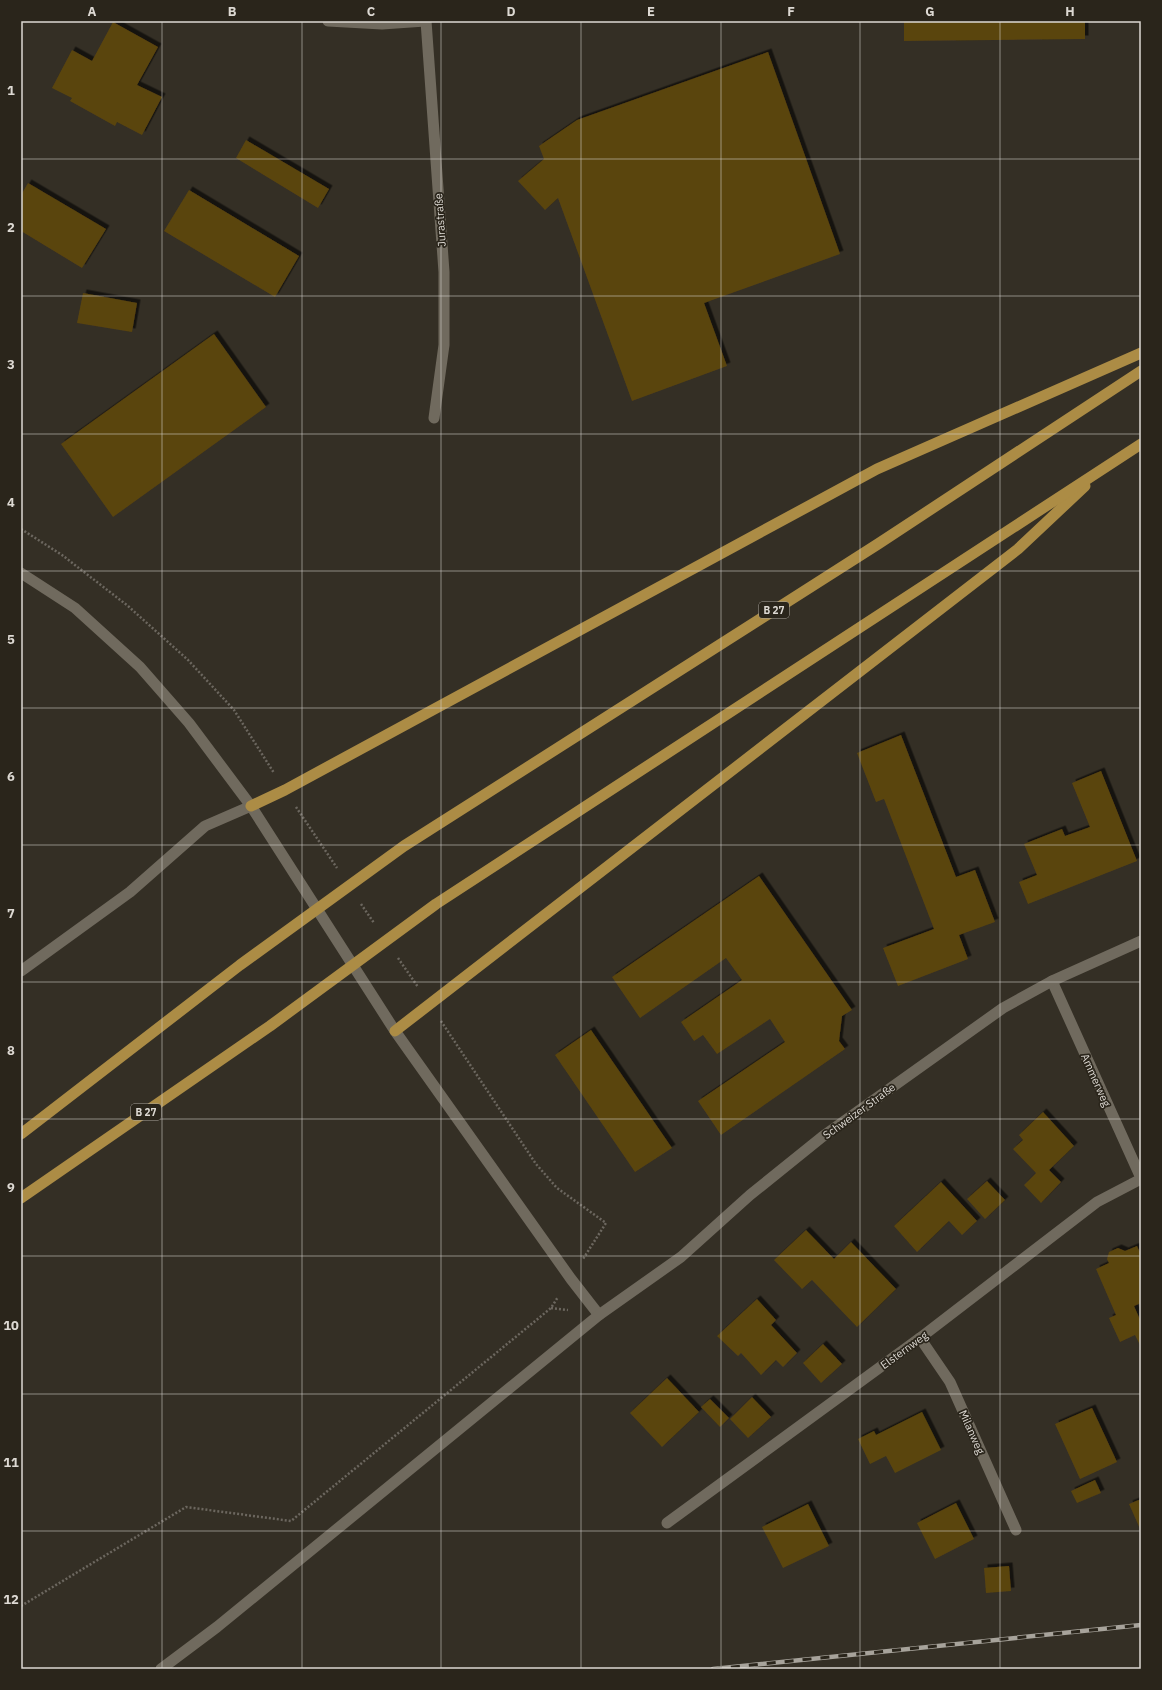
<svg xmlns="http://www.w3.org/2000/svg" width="1162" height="1690" viewBox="0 0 1162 1690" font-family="'IBM Plex Sans',sans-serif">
	<defs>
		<filter id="shadow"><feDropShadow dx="3.5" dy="-3.5" stdDeviation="0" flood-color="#0009"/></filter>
	</defs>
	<rect width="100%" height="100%" fill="#342f25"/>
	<g fill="#5a4410" filter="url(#shadow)">
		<path d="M 904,21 L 1085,21 L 1085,39 L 904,41 Z"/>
		<path d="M 113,22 L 158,47 L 137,85 L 162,97 L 142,135 L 117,122 L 115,126 L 70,101 L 72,98 L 52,88 L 72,50 L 92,61 Z"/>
		<path d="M 768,52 L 840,254 L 704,303 L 727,366 L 632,401 L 558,198 L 545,210 L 518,181 L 544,159 L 539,146 L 577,120 Z"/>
		<path d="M 246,140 L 329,189 L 318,208 L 236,158 Z"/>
		<path d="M 28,183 L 106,229 L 82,268 L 21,231 L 21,195 Z"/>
		<path d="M 189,190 L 299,256 L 275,297 L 164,231 Z"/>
		<path d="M 83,293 L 137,303 L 132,332 L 77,323 Z"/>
		<path d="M 214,334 L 266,407 L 113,517 L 61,444 Z"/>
		<path d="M 901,735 L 956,877 L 975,870 L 995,922 L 959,935 L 968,959 L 898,986 L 883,948 L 934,929 L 884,799 L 876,802 L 857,753 Z"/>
		<path d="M 1101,771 L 1137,861 L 1028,904 L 1019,882 L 1037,875 L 1024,844 L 1062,829 L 1065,836 L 1090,827 L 1072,783 Z"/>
		<path d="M 759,876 L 852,1010 L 842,1016 L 839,1041 L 845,1049 L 721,1135 L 698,1101 L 785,1042 L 770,1019 L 717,1054 L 703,1035 L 694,1041 L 681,1022 L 742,980 L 726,958 L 640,1018 L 612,977 Z"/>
		<path d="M 591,1030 L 672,1148 L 635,1172 L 555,1055 Z"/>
		<path d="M 1043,1112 L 1074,1146 L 1049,1170 L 1061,1182 L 1041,1203 L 1024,1185 L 1036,1173 L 1013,1149 L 1023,1140 L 1019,1135 Z"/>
		<path d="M 987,1181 L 1005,1200 L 985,1219 L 967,1199 Z"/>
		<path d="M 941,1182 L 977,1221 L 962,1235 L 949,1221 L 917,1252 L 894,1226 Z"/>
		<path d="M 806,1230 L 834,1259 L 851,1242 L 896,1289 L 857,1327 L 812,1280 L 802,1289 L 774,1260 Z"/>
		<path d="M 1137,1246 L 1141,1255 L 1141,1303 L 1134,1306 L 1141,1322 L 1141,1347 L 1135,1335 L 1120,1342 L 1109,1318 L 1116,1315 L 1096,1269 L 1109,1263 L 1107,1259 L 1109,1252 L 1118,1248 L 1125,1251 Z"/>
		<path d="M 757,1299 L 776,1320 L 771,1325 L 797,1353 L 783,1367 L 776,1360 L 761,1375 L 741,1353 L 738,1356 L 717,1336 Z"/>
		<path d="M 823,1344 L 842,1364 L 821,1383 L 803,1363 Z"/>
		<path d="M 667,1378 L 699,1412 L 662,1447 L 630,1413 Z"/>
		<path d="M 752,1397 L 771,1417 L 748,1438 L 730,1419 Z"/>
		<path d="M 710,1399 L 729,1418 L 720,1427 L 701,1407 Z"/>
		<path d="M 1092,1408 L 1117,1462 L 1080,1479 L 1055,1424 Z"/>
		<path d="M 922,1412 L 941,1450 L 895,1473 L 886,1456 L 870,1464 L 858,1439 L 874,1431 L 876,1435 Z"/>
		<path d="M 1095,1480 L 1101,1493 L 1077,1503 L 1071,1491 Z"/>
		<path d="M 1141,1499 L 1141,1531 L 1129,1504 Z"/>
		<path d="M 956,1503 L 974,1539 L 935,1559 L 917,1523 Z"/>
		<path d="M 808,1504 L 829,1546 L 783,1568 L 762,1527 Z"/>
		<path d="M 1009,1566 L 1011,1591 L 986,1593 L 984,1568 Z"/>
	</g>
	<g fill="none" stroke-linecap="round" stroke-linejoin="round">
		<g stroke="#6c675f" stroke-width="2.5" stroke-dasharray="2 2" stroke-linecap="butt">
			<path d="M 21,529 L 62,555 L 128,606 L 188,660 L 234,710 L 274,773"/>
			<path d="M 296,807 L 337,868"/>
			<path d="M 361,904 L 374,923"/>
			<path d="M 398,958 L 418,987"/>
			<path d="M 441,1021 L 536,1164 L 557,1188 L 606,1223 L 583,1259"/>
			<path d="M 551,1308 L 568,1310"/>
			<path d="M 21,1606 L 186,1507 L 291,1521 L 551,1308 L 558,1297"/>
		</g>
		<g stroke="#706a5e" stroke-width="11">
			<path d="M 426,21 L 444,272 L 444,345 L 434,418"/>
			<path d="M 21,971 L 130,892 L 205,826 L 251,806"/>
		</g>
		<g stroke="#706a5e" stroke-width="11">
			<path d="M 328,21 L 382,24 L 425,21"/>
			<path d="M 1052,981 L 1141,1178"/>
			<path d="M 920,1338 L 950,1382 L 1016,1530"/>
			<path d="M 667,1523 L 920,1338 L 1097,1202 L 1141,1179"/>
		</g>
		<g stroke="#706a5e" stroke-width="11">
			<path d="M 21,573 L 75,608 L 140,667 L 189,723 L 251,806 L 395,1031 L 571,1279 L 599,1315"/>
			<path d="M 161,1669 L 217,1627 L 599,1315 L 681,1257 L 750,1195 L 822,1137 L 1003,1008 L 1052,981 L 1141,941"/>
		</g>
		<g stroke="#ac8c45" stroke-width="11">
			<path d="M 251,806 L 285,790 L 877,469 L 1141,353"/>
			<path d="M 395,1031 L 1018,549 L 1085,486"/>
			<path d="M 21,1134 L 240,965 L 404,846 L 878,544 L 1141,371"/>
			<path d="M 21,1198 L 270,1026 L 436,904 L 1141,444"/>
		</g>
		<defs>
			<path id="rail" d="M 713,1669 L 1141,1625"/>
		</defs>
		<use href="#rail" stroke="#a7a39b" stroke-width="4.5"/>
		<use href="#rail" stroke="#2a251b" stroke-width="3" stroke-dasharray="9" stroke-linecap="butt"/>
	</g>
	<path fill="none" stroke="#ddd9d3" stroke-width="1" stroke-opacity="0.55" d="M 162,21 L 162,1669M 302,21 L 302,1669M 441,21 L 441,1669M 581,21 L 581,1669M 721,21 L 721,1669M 860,21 L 860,1669M 1000,21 L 1000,1669M 21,159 L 1141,159M 21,296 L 1141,296M 21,434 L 1141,434M 21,571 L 1141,571M 21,708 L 1141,708M 21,845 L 1141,845M 21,982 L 1141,982M 21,1119 L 1141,1119M 21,1256 L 1141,1256M 21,1394 L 1141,1394M 21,1531 L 1141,1531"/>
	<g text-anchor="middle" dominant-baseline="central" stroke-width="3.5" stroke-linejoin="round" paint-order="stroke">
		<g fill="#2a251b" stroke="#a7a39c" stroke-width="1">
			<rect x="759" y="602" width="30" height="16" rx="3"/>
			<rect x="131" y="1104" width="30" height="16" rx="3"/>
		</g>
		<g font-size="10" font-weight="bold" fill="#ddd9d3">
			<text x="774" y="610">B 27</text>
			<text x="146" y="1112">B 27</text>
		</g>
		<g font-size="11" fill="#ddd9d3" stroke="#2a251b">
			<text transform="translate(440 220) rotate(-94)">Jurastraße</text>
			<text transform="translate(1096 1080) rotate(66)">Ammerweg</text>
			<text transform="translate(859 1111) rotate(-36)">Schweizer Straße</text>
			<text transform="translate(904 1350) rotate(-36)">Elsternweg</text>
			<text transform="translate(972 1432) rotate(66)">Milanweg</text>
		</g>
	</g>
	<rect width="1162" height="1690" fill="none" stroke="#2a251b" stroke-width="44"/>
	<rect x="22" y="22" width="1118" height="1646" fill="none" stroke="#ddd9d3" stroke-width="1.5"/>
	<g font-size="13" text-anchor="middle" font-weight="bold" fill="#ddd9d3">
		<text x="92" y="16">A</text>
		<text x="232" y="16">B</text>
		<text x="371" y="16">C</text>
		<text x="511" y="16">D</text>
		<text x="651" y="16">E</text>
		<text x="791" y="16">F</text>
		<text x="930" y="16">G</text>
		<text x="1070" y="16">H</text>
		<text x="11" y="95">1</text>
		<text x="11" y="232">2</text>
		<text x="11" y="369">3</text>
		<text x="11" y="507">4</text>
		<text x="11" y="644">5</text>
		<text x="11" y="781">6</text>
		<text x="11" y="918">7</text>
		<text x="11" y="1055">8</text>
		<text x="11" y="1192">9</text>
		<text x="11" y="1330">10</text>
		<text x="11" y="1467">11</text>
		<text x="11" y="1604">12</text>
	</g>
</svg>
